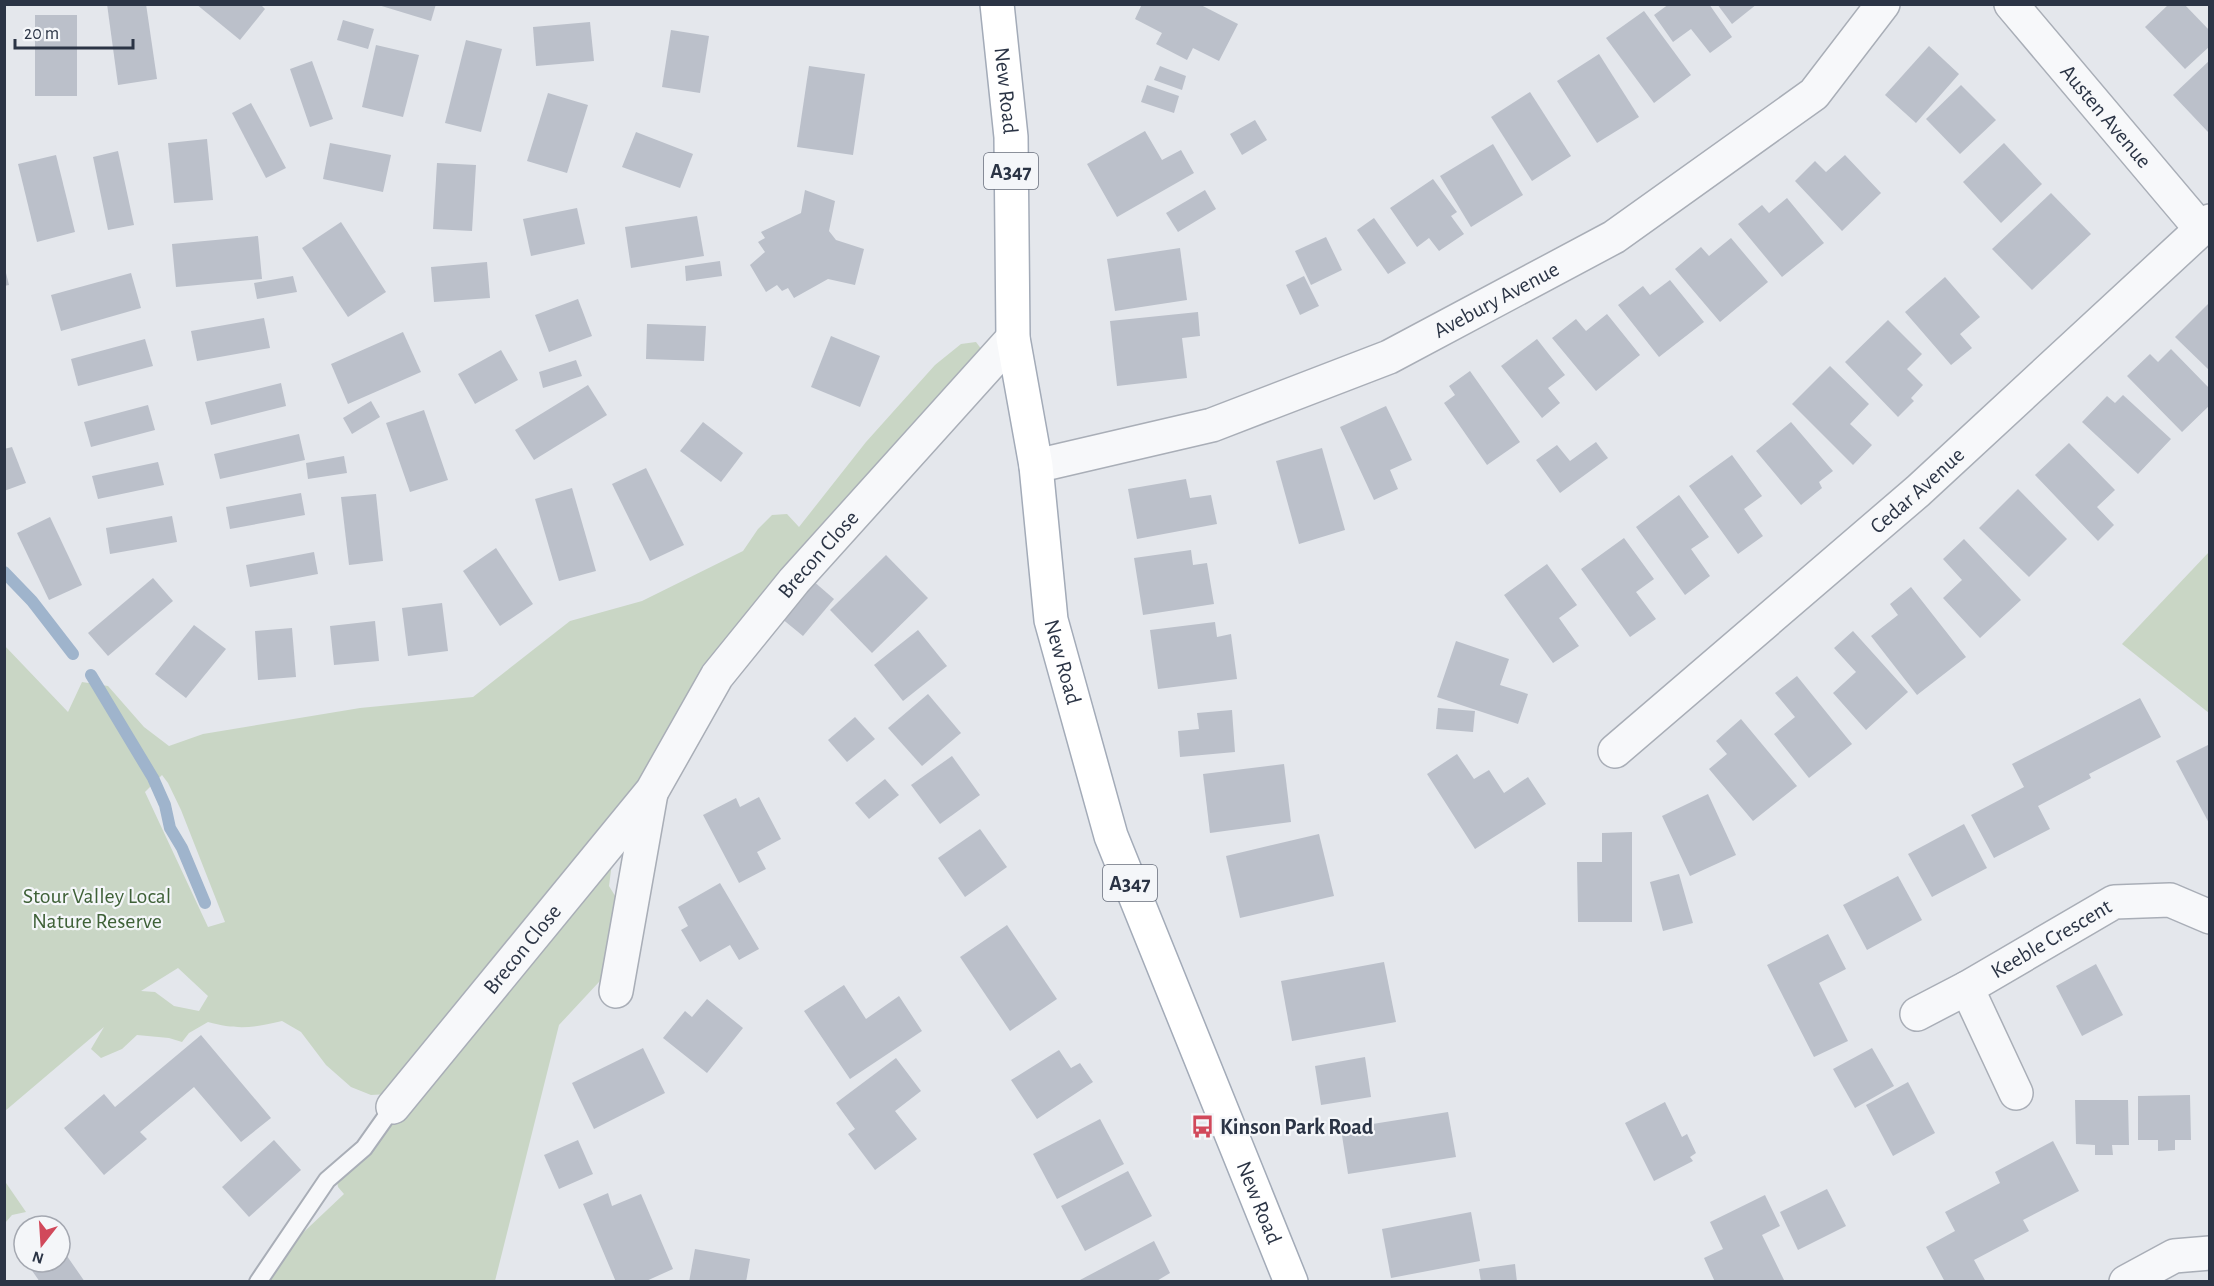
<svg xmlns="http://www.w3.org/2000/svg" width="2214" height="1286" viewBox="0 0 2214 1286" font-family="'Alegreya Sans',sans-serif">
	<rect width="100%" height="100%" fill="#e4e7ec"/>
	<g fill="#c9d6c5" fill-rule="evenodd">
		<path d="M 976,342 L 982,350 L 852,504 L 613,855 L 609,886 L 625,912 L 612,968 L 559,1025 L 495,1281 L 251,1281 L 278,1268 L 290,1245 L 344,1194 L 338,1187 L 337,1182 L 356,1163 L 388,1094 L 371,1095 L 351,1087 L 326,1065 L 301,1032 L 282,1021 C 253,1028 237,1030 208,1022 L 189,1033 L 182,1042 L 169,1038 L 137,1035 L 122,1049 L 101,1058 L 91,1049 L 104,1027 L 5,1111 L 4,645 L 68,712 L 82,682 L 108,686 L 144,727 L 169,746 L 203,734 L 360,708 L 473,697 L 570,621 L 642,601 L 743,551 L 758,529 L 772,515 L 787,514 L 799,527 L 866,442 L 935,365 L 961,344 ZM 162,775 L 168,783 L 181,810 L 225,922 L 208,927 L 145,792 ZM 178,968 L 208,996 L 199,1011 L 174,1006 L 155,992 L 141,991 Z"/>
		<path d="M 2209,552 L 2209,713 L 2122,644 Z"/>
		<path d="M 4,1180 L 26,1212 L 12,1215 L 5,1223 Z"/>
	</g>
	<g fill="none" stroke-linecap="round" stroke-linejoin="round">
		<g stroke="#9fb4cc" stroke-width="12">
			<path d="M 4,572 L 32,601 L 73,654"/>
			<path d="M 91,675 L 153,778 L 165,805 L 170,828 L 182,848 L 205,903"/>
		</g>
	</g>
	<g fill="#bbc0ca">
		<path d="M 107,4 L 146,4 L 157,79 L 118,85 Z"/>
		<path d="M 196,4 L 260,4 L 265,9 L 240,40 Z"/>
		<path d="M 375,4 L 436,4 L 431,21 Z"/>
		<path d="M 1142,4 L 1199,4 L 1238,24 L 1219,61 L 1193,48 L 1187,60 L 1156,44 L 1162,33 L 1135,19 Z"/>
		<path d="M 1669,4 L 1709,4 L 1732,37 L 1710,53 L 1691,29 L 1673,42 L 1654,15 Z"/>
		<path d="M 1717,4 L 1757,4 L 1732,24 Z"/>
		<path d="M 2169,4 L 2184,4 L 2210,31 L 2210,46 L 2185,69 L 2145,27 Z"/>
		<path d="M 1644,11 L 1691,75 L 1654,103 L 1606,38 Z"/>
		<rect x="35" y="15" width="42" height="81"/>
		<path d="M 343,20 L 374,29 L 368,49 L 337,40 Z"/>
		<path d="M 590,22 L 594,61 L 536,66 L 533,27 Z"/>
		<path d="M 671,30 L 709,36 L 700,93 L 662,87 Z"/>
		<path d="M 466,40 L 502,49 L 481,132 L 445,123 Z"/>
		<path d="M 376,45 L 419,55 L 403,117 L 362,107 Z"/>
		<path d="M 1929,46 L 1959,74 L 1916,123 L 1885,95 Z"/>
		<path d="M 1599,54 L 1639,117 L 1597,143 L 1557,81 Z"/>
		<path d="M 2210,60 L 2210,130 L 2208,132 L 2173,95 Z"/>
		<path d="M 312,61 L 333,119 L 310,127 L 290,69 Z"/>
		<path d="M 809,66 L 865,74 L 853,155 L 797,147 Z"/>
		<path d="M 1160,66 L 1186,76 L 1182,90 L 1154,80 Z"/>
		<path d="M 1147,85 L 1179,96 L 1174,113 L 1141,102 Z"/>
		<path d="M 1961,85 L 1996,120 L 1960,154 L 1926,119 Z"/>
		<path d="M 1530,92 L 1571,156 L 1532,181 L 1491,117 Z"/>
		<path d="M 548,93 L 588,105 L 567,173 L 527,161 Z"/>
		<path d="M 251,103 L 286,168 L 266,178 L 232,113 Z"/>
		<path d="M 1255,120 L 1267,140 L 1242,155 L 1230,134 Z"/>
		<path d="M 1145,131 L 1162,160 L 1181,150 L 1194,173 L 1117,217 L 1087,164 Z"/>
		<path d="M 636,132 L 693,154 L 680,188 L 622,167 Z"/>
		<path d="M 207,139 L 213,200 L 174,203 L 168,143 Z"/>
		<path d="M 330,143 L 391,155 L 383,192 L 323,179 Z"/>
		<path d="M 2004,143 L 2042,184 L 2001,223 L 1963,182 Z"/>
		<path d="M 1493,144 L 1523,195 L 1471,227 L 1440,176 Z"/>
		<path d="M 118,151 L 134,225 L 108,230 L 93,157 Z"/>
		<path d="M 56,155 L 75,232 L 37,242 L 18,164 Z"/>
		<path d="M 1845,155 L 1881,193 L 1842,231 L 1795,181 L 1815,161 L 1826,172 Z"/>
		<path d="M 437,163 L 476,165 L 472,231 L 433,229 Z"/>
		<path d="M 1433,179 L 1457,212 L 1451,216 L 1464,234 L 1439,251 L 1429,238 L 1417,247 L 1390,208 Z"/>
		<path d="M 805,190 L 835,201 L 829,231 L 836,240 L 864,249 L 855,285 L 828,279 L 794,298 L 788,288 L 782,291 L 777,285 L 766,292 L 750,265 L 765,252 L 758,242 L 765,238 L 761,232 L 801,213 Z"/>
		<path d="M 1205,190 L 1216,209 L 1178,232 L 1166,213 Z"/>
		<path d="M 2051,193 L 2091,234 L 2032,290 L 1992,249 Z"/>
		<path d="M 1787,198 L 1824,243 L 1782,277 L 1738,224 L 1762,205 L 1769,213 Z"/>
		<path d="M 577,208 L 585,244 L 531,256 L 523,219 Z"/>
		<path d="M 697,216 L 704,256 L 631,268 L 625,227 Z"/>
		<path d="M 1374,218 L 1406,263 L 1388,274 L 1357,230 Z"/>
		<path d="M 341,222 L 386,292 L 348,317 L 302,248 Z"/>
		<path d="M 258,236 L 262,279 L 176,287 L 172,244 Z"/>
		<path d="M 1326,237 L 1342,270 L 1311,285 L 1295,251 Z"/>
		<path d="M 1731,238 L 1768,282 L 1720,322 L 1675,269 L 1701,247 L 1709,256 Z"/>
		<path d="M 1180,248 L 1187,300 L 1115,311 L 1107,259 Z"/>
		<path d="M 720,261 L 722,276 L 686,281 L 685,266 Z"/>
		<path d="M 487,262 L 490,298 L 434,302 L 431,267 Z"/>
		<path d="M 4,265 L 9,285 L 4,286 Z"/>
		<path d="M 131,273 L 141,308 L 61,331 L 51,295 Z"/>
		<path d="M 293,276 L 297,292 L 257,299 L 254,283 Z"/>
		<path d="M 1304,276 L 1319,306 L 1300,315 L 1286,285 Z"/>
		<path d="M 1945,277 L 1980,317 L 1960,334 L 1972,348 L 1951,365 L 1905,312 Z"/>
		<path d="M 1670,280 L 1704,322 L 1659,357 L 1618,305 L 1643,286 L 1650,295 Z"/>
		<path d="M 578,299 L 592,336 L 549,352 L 535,315 Z"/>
		<path d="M 2210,302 L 2210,371 L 2175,337 Z"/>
		<path d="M 1198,312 L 1200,336 L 1182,338 L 1187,378 L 1117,386 L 1110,321 Z"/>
		<path d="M 1607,314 L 1640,355 L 1596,391 L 1552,338 L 1576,319 L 1586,331 Z"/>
		<path d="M 264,318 L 270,348 L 197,361 L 191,331 Z"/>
		<path d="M 1888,320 L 1922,354 L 1907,369 L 1923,385 L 1911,398 L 1914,401 L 1898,417 L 1845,362 Z"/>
		<path d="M 647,324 L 706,326 L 704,361 L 646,359 Z"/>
		<path d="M 403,332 L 421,372 L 348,404 L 331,364 Z"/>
		<path d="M 831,336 L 880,356 L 860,407 L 811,387 Z"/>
		<path d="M 145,339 L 153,366 L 78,386 L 71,359 Z"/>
		<path d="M 1537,339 L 1565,375 L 1548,388 L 1560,403 L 1542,418 L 1501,366 Z"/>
		<path d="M 2171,349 L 2210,389 L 2210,405 L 2182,432 L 2127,376 L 2150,354 L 2158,362 Z"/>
		<path d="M 501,350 L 518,380 L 475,404 L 458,374 Z"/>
		<path d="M 576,360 L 582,376 L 543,388 L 539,372 Z"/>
		<path d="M 1830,366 L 1869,404 L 1850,424 L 1872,445 L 1853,465 L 1792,404 Z"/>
		<path d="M 1470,371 L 1520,442 L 1487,465 L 1444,403 L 1455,395 L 1449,386 Z"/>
		<path d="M 281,383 L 286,406 L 211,425 L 205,402 Z"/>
		<path d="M 588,385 L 607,415 L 534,460 L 515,430 Z"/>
		<path d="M 2123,395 L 2171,439 L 2138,474 L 2082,422 L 2107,396 L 2115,403 Z"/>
		<path d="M 371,401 L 380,417 L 352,434 L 343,418 Z"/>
		<path d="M 148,405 L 155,430 L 91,447 L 84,422 Z"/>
		<path d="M 1386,406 L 1412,460 L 1390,470 L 1398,489 L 1374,500 L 1340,427 Z"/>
		<path d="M 424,410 L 448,480 L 410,492 L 386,423 Z"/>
		<path d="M 703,422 L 743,453 L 721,482 L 680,451 Z"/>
		<path d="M 1791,422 L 1833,471 L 1819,482 L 1822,488 L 1801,505 L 1756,451 Z"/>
		<path d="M 299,434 L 305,460 L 220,479 L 214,454 Z"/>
		<path d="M 1596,442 L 1608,458 L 1560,493 L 1536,460 L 1557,445 L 1570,461 Z"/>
		<path d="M 2069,443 L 2115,490 L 2097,507 L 2114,525 L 2098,541 L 2035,475 Z"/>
		<path d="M 12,447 L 26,483 L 4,491 L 4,449 Z"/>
		<path d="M 1322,448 L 1345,530 L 1299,544 L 1276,461 Z"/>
		<path d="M 1732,455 L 1762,496 L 1744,509 L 1763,536 L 1738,554 L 1689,486 Z"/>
		<path d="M 344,456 L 347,473 L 308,479 L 306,463 Z"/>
		<path d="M 158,462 L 164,485 L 98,499 L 92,476 Z"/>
		<path d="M 646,468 L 684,545 L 650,561 L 612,484 Z"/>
		<path d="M 1186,479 L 1190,498 L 1211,495 L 1217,524 L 1137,539 L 1128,489 Z"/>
		<path d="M 572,488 L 596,571 L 559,581 L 535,499 Z"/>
		<path d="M 2018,489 L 2067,539 L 2029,577 L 1979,528 Z"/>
		<path d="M 301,493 L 305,515 L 230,529 L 226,507 Z"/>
		<path d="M 376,494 L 383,561 L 349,565 L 341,497 Z"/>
		<path d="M 1679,495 L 1709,537 L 1691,549 L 1710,576 L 1685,595 L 1636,527 Z"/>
		<path d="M 172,516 L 177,542 L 110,554 L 106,528 Z"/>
		<path d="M 50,517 L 82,585 L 49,600 L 17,533 Z"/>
		<path d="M 1624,538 L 1654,579 L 1636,592 L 1656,619 L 1630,637 L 1581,569 Z"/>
		<path d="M 1964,539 L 2021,600 L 1980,638 L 1943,598 L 1962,580 L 1943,559 Z"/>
		<path d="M 496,548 L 533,604 L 500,626 L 463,571 Z"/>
		<path d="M 1191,550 L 1193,565 L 1207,563 L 1214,604 L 1143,615 L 1134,558 Z"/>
		<path d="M 314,552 L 318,574 L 250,587 L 246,565 Z"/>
		<path d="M 886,555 L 928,598 L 872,653 L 830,610 Z"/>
		<path d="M 1547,564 L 1577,605 L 1559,618 L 1579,646 L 1553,663 L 1504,595 Z"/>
		<path d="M 153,578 L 173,601 L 108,656 L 88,633 Z"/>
		<path d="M 812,580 L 834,599 L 803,636 L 781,618 Z"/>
		<path d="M 1911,587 L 1966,657 L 1917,695 L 1871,636 L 1898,615 L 1890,604 Z"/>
		<path d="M 442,603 L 448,651 L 408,656 L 402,608 Z"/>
		<path d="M 375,621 L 379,661 L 334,665 L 330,626 Z"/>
		<path d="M 1215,622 L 1217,637 L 1231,634 L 1237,679 L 1158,689 L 1150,630 Z"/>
		<path d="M 194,625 L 226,649 L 186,698 L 155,674 Z"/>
		<path d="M 292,628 L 296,677 L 258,680 L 255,631 Z"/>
		<path d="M 918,630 L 947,666 L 903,701 L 874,665 Z"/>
		<path d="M 1853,631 L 1908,692 L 1866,730 L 1833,693 L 1856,672 L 1834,648 Z"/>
		<path d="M 1456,641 L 1509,659 L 1500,685 L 1528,694 L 1518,724 L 1437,697 Z"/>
		<path d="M 1797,676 L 1852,744 L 1809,778 L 1774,734 L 1795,717 L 1775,693 Z"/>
		<path d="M 928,694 L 961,733 L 922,766 L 888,728 Z"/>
		<path d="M 2140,698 L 2161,737 L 2089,774 L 2091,778 L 2038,806 L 2050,829 L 1994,858 L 1971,815 L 2024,787 L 2012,764 Z"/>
		<path d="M 1438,708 L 1475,711 L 1473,732 L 1436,729 Z"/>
		<path d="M 1232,710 L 1235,752 L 1180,757 L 1178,731 L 1199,729 L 1197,713 Z"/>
		<path d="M 855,717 L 875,739 L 847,762 L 828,740 Z"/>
		<path d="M 1741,719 L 1797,786 L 1753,821 L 1709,769 L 1727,754 L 1716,741 Z"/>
		<path d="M 2210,744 L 2210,825 L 2176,761 Z"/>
		<path d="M 1457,754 L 1474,779 L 1489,770 L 1504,793 L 1528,777 L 1546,804 L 1475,849 L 1427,774 Z"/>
		<path d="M 952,756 L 980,795 L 940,824 L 911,785 Z"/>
		<path d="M 1284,764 L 1291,822 L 1210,833 L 1203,774 Z"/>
		<path d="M 885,779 L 899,795 L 869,819 L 855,803 Z"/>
		<path d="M 1708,794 L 1736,855 L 1690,876 L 1662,816 Z"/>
		<path d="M 759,797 L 781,839 L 757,852 L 766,869 L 739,883 L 703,815 L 736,798 L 740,807 Z"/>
		<path d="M 1964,824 L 1987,868 L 1932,897 L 1908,854 Z"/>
		<path d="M 980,829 L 1007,867 L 965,897 L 938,858 Z"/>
		<path d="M 1632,832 L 1632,922 L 1578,922 L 1577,862 L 1602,862 L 1602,833 Z"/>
		<path d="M 1319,834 L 1334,896 L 1240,918 L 1226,856 Z"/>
		<path d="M 1679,874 L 1693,923 L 1663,931 L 1650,882 Z"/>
		<path d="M 1898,876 L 1922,920 L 1867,950 L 1843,905 Z"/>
		<path d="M 720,883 L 759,949 L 739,960 L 730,945 L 700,962 L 681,930 L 688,926 L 678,907 Z"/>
		<path d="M 1007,925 L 1057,999 L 1010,1031 L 960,957 Z"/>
		<path d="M 1828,934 L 1846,969 L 1819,983 L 1848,1041 L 1814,1057 L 1767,965 Z"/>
		<path d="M 1384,962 L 1396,1022 L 1292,1041 L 1281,981 Z"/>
		<path d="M 2096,964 L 2123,1015 L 2082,1036 L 2056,986 Z"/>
		<path d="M 844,985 L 866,1019 L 899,996 L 922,1031 L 850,1079 L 804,1011 Z"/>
		<path d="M 707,999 L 743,1028 L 707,1073 L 663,1038 L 685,1011 L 692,1017 Z"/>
		<path d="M 201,1035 L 271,1118 L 241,1142 L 194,1087 L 140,1132 L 147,1139 L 104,1175 L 64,1128 L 104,1094 L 115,1107 Z"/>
		<path d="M 643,1048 L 665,1093 L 594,1129 L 572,1083 Z"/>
		<path d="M 1872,1048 L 1894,1086 L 1855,1108 L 1833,1069 Z"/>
		<path d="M 1059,1050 L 1071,1068 L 1080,1063 L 1093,1082 L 1037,1119 L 1011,1080 Z"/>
		<path d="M 1365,1057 L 1371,1097 L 1321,1105 L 1315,1066 Z"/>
		<path d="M 896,1058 L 921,1091 L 895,1111 L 917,1139 L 875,1170 L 848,1134 L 855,1129 L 836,1103 Z"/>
		<path d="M 1908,1082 L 1935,1133 L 1893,1156 L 1866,1105 Z"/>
		<path d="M 2190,1095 L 2191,1140 L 2175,1140 L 2175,1150 L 2158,1151 L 2158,1140 L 2138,1140 L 2138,1096 Z"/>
		<path d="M 2075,1100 L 2128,1100 L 2129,1145 L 2112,1145 L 2113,1155 L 2095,1155 L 2095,1145 L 2076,1144 Z"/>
		<path d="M 1665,1102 L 1682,1137 L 1687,1134 L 1696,1153 L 1690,1157 L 1693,1161 L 1654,1181 L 1625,1123 Z"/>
		<path d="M 1448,1112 L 1456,1157 L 1348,1174 L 1341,1129 Z"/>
		<path d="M 1100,1119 L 1124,1164 L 1057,1199 L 1033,1154 Z"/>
		<path d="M 274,1140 L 301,1170 L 249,1217 L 222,1187 Z"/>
		<path d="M 578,1140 L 593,1174 L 559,1189 L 544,1155 Z"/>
		<path d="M 2053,1141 L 2079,1191 L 2023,1220 L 2029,1231 L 1974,1260 L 1986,1282 L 1945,1282 L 1926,1247 L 1955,1231 L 1945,1212 L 2000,1183 L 1995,1172 Z"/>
		<path d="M 1128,1171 L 1152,1216 L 1085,1251 L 1061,1206 Z"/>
		<path d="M 1827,1189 L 1846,1226 L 1798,1250 L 1780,1212 Z"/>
		<path d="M 608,1193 L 612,1206 L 641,1194 L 673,1269 L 644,1282 L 616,1282 L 583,1204 Z"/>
		<path d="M 1765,1195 L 1780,1226 L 1762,1235 L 1785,1282 L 1715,1282 L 1704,1258 L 1723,1249 L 1710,1222 Z"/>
		<path d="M 1471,1212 L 1480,1261 L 1391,1278 L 1382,1229 Z"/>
		<path d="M 24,1241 L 24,1259 L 15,1247 Z"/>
		<path d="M 1154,1241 L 1170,1273 L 1155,1282 L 1080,1282 L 1080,1280 Z"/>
		<path d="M 60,1246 L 85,1282 L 40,1282 L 26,1262 L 60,1262 Z"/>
		<path d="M 695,1249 L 750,1259 L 746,1282 L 689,1282 Z"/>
		<path d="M 1515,1264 L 1517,1282 L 1481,1282 L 1479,1269 Z"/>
	</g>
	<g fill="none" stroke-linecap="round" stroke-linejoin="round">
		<defs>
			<path id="service" d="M 258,1282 L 327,1180 L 364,1148 L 393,1107"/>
			<g id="minor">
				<path id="s1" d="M 2011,4 L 2201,229"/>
				<path id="s2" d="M 1036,466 L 1212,425 L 1389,357 L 1614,237 L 1814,94 L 1883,4"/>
				<path id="s3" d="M 1615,751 L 1918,491 L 2210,221"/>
				<path d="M 1967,988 L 2016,1093"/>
				<path d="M 616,991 L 651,793"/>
				<path id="s4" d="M 1917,1014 L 1967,988 L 2114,902 L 2170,900 L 2210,917"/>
				<path id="s5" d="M 393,1107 L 652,791 L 717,676 L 794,581 L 1013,338"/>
				<path d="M 2126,1282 L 2174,1256 L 2210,1253"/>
			</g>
			<g id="primary">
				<path id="s6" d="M 997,4 L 1011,137 L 1013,338 L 1036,466 L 1051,620 L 1111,836 L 1291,1282"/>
			</g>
		</defs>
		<use href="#service" stroke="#a9aeb7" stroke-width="20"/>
		<use href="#minor" stroke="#a9aeb7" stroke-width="36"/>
		<use href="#primary" stroke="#a3abb8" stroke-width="36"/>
		<use href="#service" stroke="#f7f8fa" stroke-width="16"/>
		<use href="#minor" stroke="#f7f8fa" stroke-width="33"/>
		<use href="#primary" stroke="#fff" stroke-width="33"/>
	</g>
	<defs>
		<symbol id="bus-bare" viewBox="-9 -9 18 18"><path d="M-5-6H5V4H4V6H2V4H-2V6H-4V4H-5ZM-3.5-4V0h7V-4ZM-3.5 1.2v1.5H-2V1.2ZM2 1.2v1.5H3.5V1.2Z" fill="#d1495b" stroke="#f4f6f9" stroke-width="2.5" paint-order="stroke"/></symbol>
	</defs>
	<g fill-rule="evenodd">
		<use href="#bus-bare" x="1186" y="1110" width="33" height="33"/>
	</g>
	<g text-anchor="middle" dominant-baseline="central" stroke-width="4.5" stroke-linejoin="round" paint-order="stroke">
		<g fill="#f4f6f9" stroke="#676e7b" stroke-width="1.5">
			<rect x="984" y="153" width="54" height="36" rx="4.5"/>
			<rect x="1103" y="865" width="54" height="36" rx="4.5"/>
		</g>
		<g font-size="21" font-weight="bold" fill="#2b3445">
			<text x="1011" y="171">A347</text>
			<text x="1130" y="883">A347</text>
		</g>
		<g font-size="22" fill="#2b3445" stroke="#f4f6f9">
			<text stroke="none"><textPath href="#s6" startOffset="87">New Road</textPath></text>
			<text stroke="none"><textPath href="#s1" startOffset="147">Austen Avenue</textPath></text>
			<text stroke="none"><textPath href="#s2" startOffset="492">Avebury Avenue</textPath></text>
			<text stroke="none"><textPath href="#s3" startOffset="399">Cedar Avenue</textPath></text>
			<text stroke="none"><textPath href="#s5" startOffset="699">Brecon Close</textPath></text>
			<text stroke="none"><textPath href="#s6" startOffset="663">New Road</textPath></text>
			<text stroke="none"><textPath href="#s4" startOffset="154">Keeble Crescent</textPath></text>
			<text stroke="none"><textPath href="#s5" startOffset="204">Brecon Close</textPath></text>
			<text stroke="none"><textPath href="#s6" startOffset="1239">New Road</textPath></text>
		</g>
		<g font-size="22" fill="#3f6138" stroke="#f4f6f9">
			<text x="97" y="896">Stour Valley Local<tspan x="97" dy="25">Nature Reserve</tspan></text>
		</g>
		<g font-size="22" font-weight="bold" fill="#2b3445" stroke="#f4f6f9" text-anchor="start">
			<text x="1220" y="1127">Kinson Park Road</text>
		</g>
	</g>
	<rect width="2214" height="1286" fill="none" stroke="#2b3445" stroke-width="12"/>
	<g transform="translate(42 1244) rotate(197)"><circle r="28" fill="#f4f6f9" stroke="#a4a8b1" stroke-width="1.5"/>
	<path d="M0-4.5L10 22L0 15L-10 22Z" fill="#d1495b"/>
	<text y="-9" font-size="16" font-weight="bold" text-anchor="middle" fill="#2b3445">N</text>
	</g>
	<path d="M15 39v9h118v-9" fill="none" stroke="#2b3445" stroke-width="3"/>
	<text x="24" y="39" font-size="18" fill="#2b3445" stroke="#f4f6f9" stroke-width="4.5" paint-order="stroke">20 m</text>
</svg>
